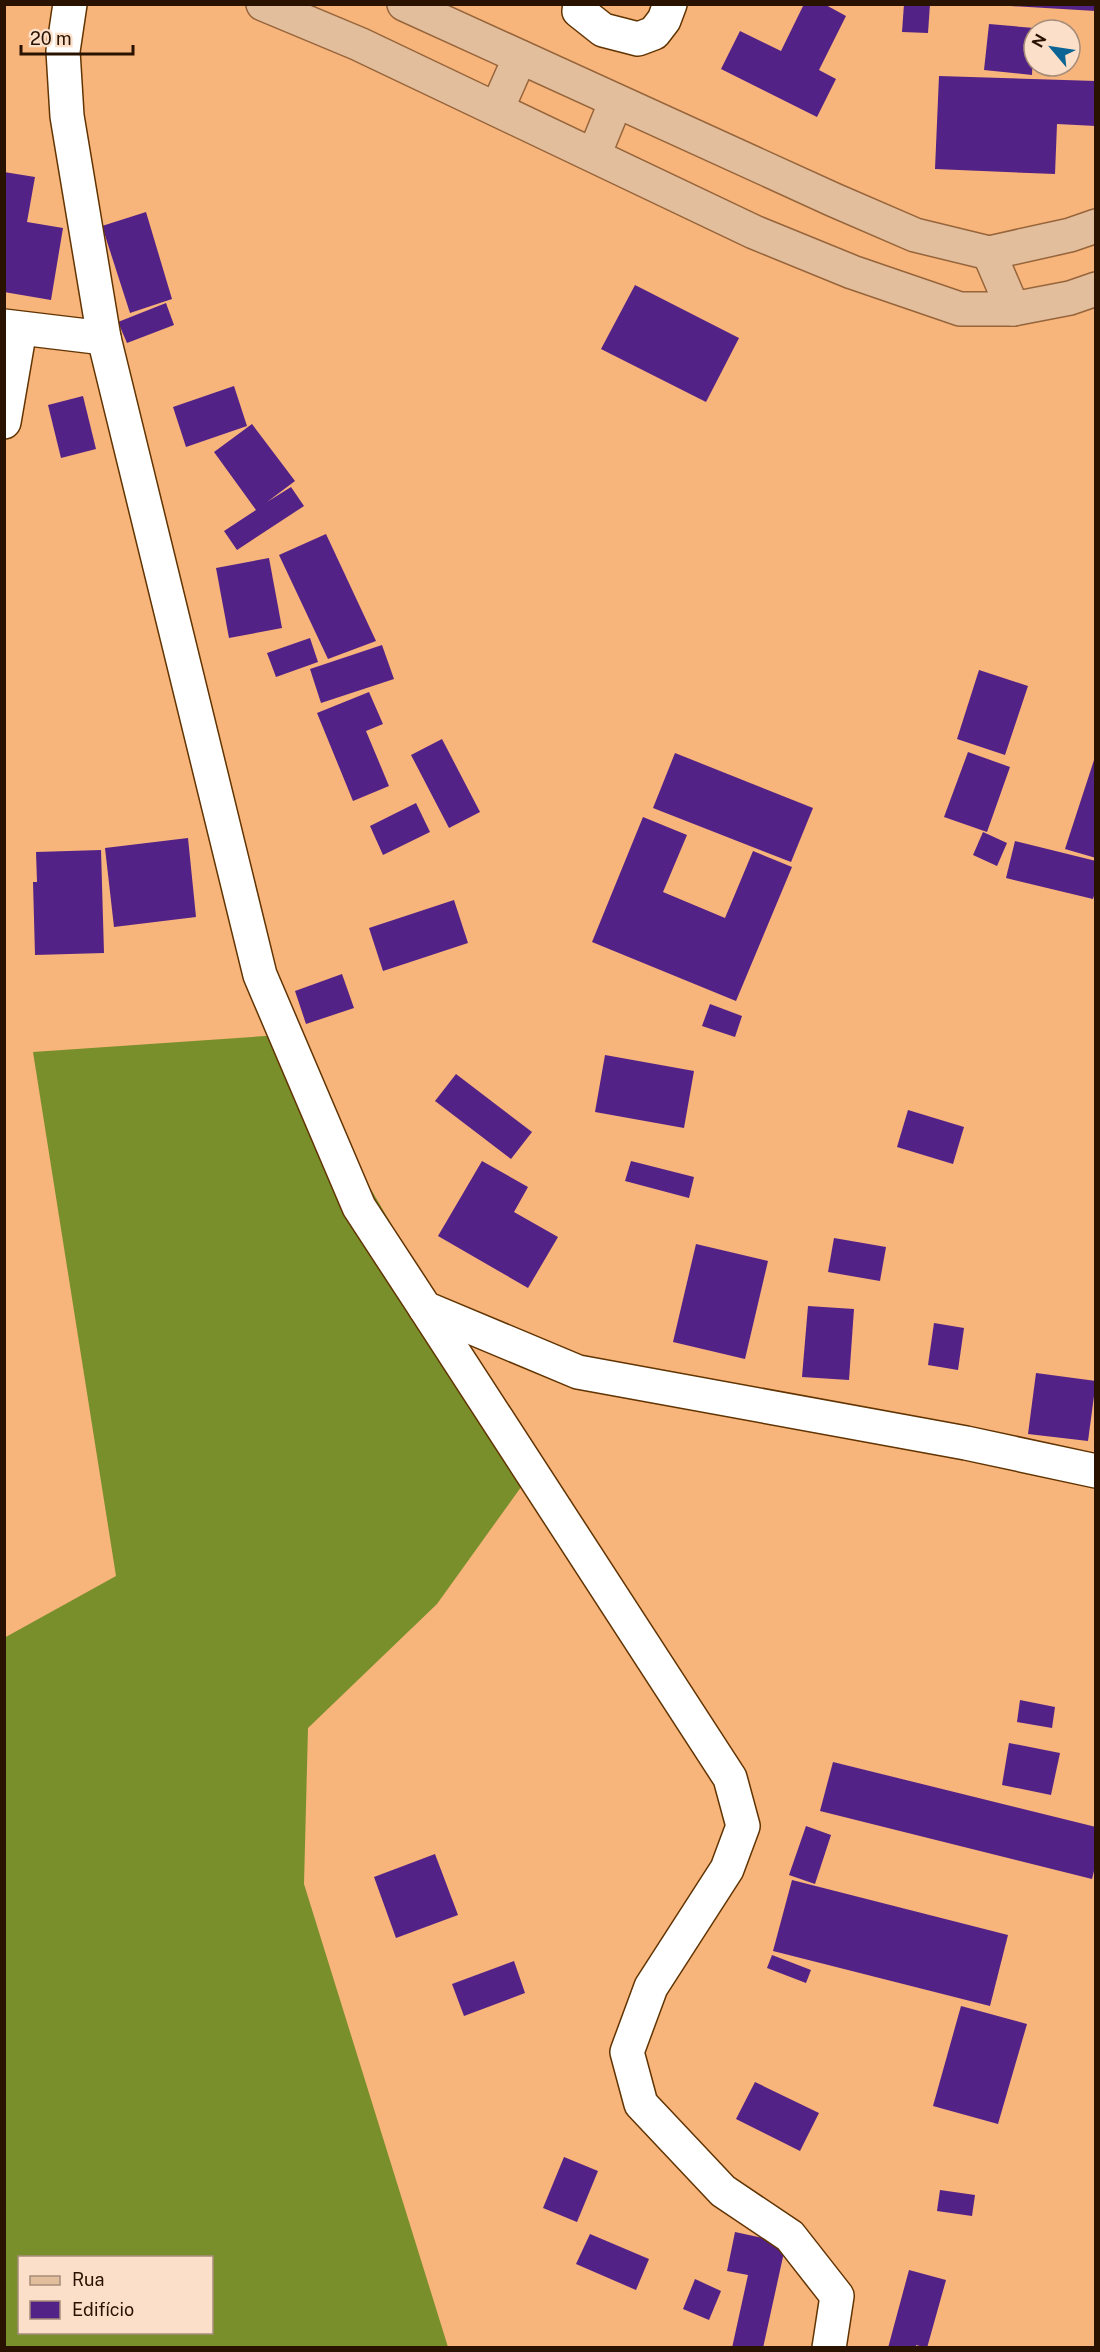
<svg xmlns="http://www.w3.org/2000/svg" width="1100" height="2352" viewBox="0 0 1100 2352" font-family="'Public Sans',sans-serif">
	<rect width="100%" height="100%" fill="#f7b47b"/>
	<path fill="#798f2b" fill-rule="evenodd" d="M 281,1035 L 534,1469 L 437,1604 L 308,1728 L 304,1884 L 448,2347 L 5,2347 L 4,1638 L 116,1576 L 33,1052 ZM 20,2258 L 212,2258 L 212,2332 L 20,2332 Z"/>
	<g fill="#532287">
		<path d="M 804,4 L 824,4 L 846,16 L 819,70 L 836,79 L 817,117 L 721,69 L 740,31 L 781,51 Z"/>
		<path d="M 904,4 L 930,4 L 928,33 L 902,32 Z"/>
		<path d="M 1011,4 L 1096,4 L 1096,11 L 1011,6 Z"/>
		<path d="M 989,24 L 1034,28 L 1032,75 L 984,70 Z"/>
		<path d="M 939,76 L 1096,81 L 1096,126 L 1057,124 L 1055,174 L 935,169 Z"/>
		<path d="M 4,172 L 35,177 L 27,222 L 63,228 L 51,300 L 4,292 Z"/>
		<path d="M 146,212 L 172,299 L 130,313 L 102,226 Z"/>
		<path d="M 635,285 L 739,338 L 706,402 L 601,349 Z"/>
		<path d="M 166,303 L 174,325 L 127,343 L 118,322 Z"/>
		<path d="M 234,386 L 247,426 L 186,447 L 173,407 Z"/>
		<path d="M 83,396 L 96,449 L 61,458 L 48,405 Z"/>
		<path d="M 252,424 L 295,481 L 267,502 L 291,487 L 304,506 L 237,550 L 224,531 L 256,510 L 214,452 Z"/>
		<path d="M 326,534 L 376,641 L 328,659 L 279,555 Z"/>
		<path d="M 269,558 L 282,628 L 229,638 L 216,568 Z"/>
		<path d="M 310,638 L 318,662 L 276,677 L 267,653 Z"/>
		<path d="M 382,645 L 394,679 L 321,703 L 310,669 Z"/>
		<path d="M 979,670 L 1028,686 L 1005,755 L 957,739 Z"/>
		<path d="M 369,692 L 383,724 L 366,731 L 389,786 L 353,801 L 317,713 Z"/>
		<path d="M 442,739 L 480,812 L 449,828 L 411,755 Z"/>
		<path d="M 968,752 L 1010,767 L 987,832 L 944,817 Z"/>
		<path d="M 675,753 L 813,808 L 791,862 L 653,808 Z"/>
		<path d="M 1095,757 L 1096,757 L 1096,858 L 1065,849 Z"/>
		<path d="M 416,803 L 430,832 L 383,855 L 370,826 Z"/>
		<path d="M 643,817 L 687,835 L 663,892 L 725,918 L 753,851 L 792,867 L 736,1001 L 592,942 Z"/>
		<path d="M 983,832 L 1007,843 L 997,866 L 973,855 Z"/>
		<path d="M 188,838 L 196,917 L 114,927 L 105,848 Z"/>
		<path d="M 1015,841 L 1096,861 L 1096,889 L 1093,899 L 1006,878 Z"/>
		<path d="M 101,850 L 104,953 L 35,955 L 33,882 L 37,882 L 36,852 Z"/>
		<path d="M 454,900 L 468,943 L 383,971 L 369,928 Z"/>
		<path d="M 342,974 L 354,1008 L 306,1024 L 295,991 Z"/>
		<path d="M 710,1004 L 742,1016 L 735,1037 L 702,1026 Z"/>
		<path d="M 605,1055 L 694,1071 L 684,1128 L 595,1112 Z"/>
		<path d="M 456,1074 L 532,1132 L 511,1159 L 435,1101 Z"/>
		<path d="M 908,1110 L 964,1127 L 953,1164 L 897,1147 Z"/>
		<path d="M 482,1161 L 528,1187 L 514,1212 L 558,1237 L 528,1288 L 438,1236 Z"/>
		<path d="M 631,1161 L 694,1177 L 689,1198 L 625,1181 Z"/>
		<path d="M 834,1238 L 886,1247 L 880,1281 L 828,1272 Z"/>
		<path d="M 696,1244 L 768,1261 L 745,1359 L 673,1342 Z"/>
		<path d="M 808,1306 L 854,1309 L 849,1380 L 802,1377 Z"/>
		<path d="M 934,1323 L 964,1328 L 958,1370 L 928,1365 Z"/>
		<path d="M 1036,1373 L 1096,1381 L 1088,1441 L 1028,1434 Z"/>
		<path d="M 1020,1700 L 1055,1707 L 1052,1728 L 1017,1722 Z"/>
		<path d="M 1009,1743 L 1060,1753 L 1051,1795 L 1002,1785 Z"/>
		<path d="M 833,1762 L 1096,1827 L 1096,1863 L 1092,1879 L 820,1811 Z"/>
		<path d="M 806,1826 L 831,1835 L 815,1884 L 789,1875 Z"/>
		<path d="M 435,1854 L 458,1915 L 396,1938 L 374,1877 Z"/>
		<path d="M 792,1880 L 1008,1935 L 990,2006 L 773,1951 Z"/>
		<path d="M 772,1955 L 811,1970 L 806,1983 L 767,1968 Z"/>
		<path d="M 514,1961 L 525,1993 L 464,2016 L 452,1984 Z"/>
		<path d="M 961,2006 L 1027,2024 L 998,2124 L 933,2106 Z"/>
		<path d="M 755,2082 L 819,2113 L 800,2151 L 736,2119 Z"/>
		<path d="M 564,2157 L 598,2171 L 577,2222 L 543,2208 Z"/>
		<path d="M 940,2190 L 975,2195 L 972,2216 L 937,2211 Z"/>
		<path d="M 735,2232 L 786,2243 L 763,2348 L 732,2348 L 748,2275 L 727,2271 Z"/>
		<path d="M 590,2234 L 649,2259 L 636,2290 L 576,2264 Z"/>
		<path d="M 909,2270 L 946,2280 L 927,2348 L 916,2345 L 916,2348 L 888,2348 Z"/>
		<path d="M 695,2279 L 721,2291 L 709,2320 L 683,2309 Z"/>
	</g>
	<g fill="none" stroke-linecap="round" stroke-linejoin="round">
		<defs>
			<g id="minor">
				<path d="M 70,4 L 63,51 L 67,116 L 104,338 L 260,975 L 359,1207 L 425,1308 L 578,1372 L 966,1443 L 1096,1471"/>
				<path d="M 580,4 L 579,11 L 603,30 L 638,39 L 654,33 L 664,20 L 670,4"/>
				<path d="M 4,326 L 104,338"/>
				<path d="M 4,422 L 20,329"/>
				<path d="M 425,1308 L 730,1778 L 743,1826 L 727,1869 L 651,1987 L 627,2052 L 641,2104 L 723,2191 L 790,2236 L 837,2296 L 829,2348"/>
			</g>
			<g id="major">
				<path d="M 263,4 L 359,44 L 754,232 L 852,272 L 960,309 L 1013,309 L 1070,298 L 1096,289"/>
				<path d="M 404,4 L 834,200 L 915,235 L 989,253 L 1070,235 L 1096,226"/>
				<path d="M 497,109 L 520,57"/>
				<path d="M 594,155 L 616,101"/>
				<path d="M 989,253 L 1013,309"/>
			</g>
		</defs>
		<use href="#minor" stroke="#613402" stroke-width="36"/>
		<use href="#major" stroke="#96653b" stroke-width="36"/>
		<use href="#minor" stroke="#fff" stroke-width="33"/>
		<use href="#major" stroke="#e3be9d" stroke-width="33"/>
	</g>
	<rect width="1100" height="2352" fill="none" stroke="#2a1200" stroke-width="12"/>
	<rect x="18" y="2256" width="195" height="78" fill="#fbdfc9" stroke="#a78d79" stroke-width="1.5"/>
	<rect x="30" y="2276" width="30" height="9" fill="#e3be9d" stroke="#a78d79" stroke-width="1.5"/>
	<text x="72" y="2286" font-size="18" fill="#2a1200">Rua</text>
	<rect x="30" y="2301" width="30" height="18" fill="#532287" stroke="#a78d79" stroke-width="1.5"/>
	<text x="72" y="2316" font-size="18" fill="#2a1200">Edifício</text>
	<g transform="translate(1052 48) rotate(299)"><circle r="28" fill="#fbdfc9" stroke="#a78d79" stroke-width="1.5"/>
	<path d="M0-4.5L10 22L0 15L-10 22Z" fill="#0b6494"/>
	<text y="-9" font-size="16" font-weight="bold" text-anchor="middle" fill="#2a1200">N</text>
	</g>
	<path d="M21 45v9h112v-9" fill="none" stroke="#2a1200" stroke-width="3"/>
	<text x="30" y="45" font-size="18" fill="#2a1200" stroke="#fbdfc9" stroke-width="4.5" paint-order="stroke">20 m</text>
</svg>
